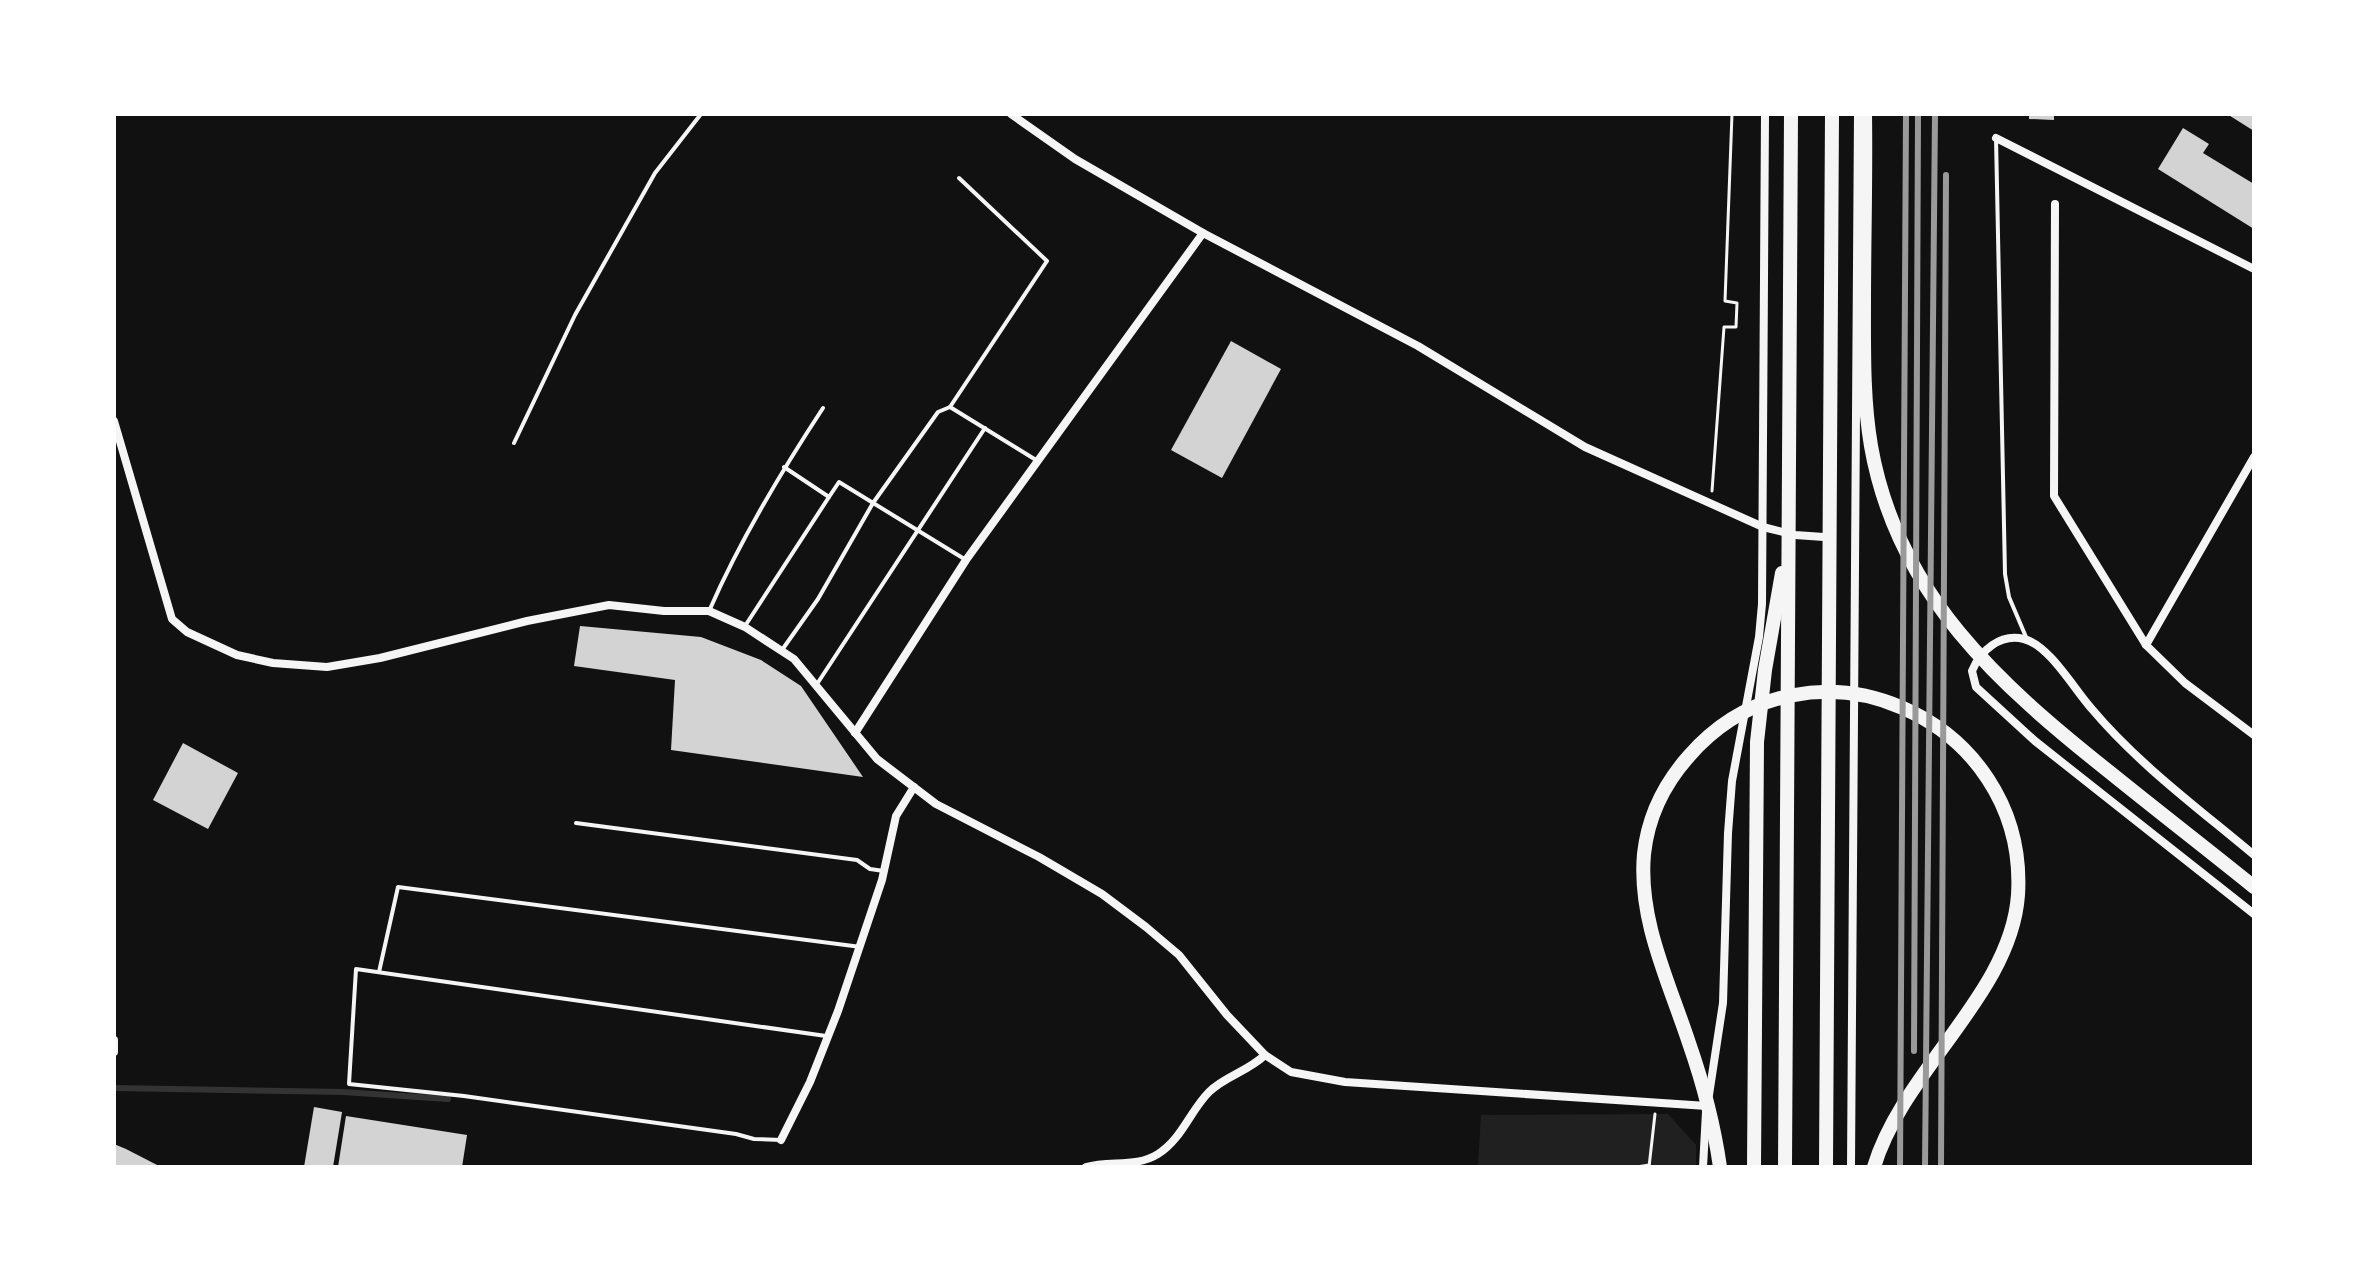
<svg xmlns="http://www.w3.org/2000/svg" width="2368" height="1281" viewBox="0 0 2368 1281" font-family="Montserrat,sans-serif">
	<rect width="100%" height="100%" fill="#111"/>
	<path fill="#202020" d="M 1668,1114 L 1696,1145 L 1696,1167 L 1478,1167 L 1481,1115 Z"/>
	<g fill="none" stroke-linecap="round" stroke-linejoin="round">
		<path stroke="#333" stroke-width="6" d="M 114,1088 L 343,1092 L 448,1099"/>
	</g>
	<g fill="#d3d3d3">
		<path d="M 2029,114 L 2054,114 L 2054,120 L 2029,119 Z"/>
		<path d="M 2227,114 L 2254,114 L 2254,131 Z"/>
		<path d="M 2183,128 L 2209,144 L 2203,153 L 2254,184 L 2254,229 L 2158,169 Z"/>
		<path d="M 1231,341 L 1281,369 L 1222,478 L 1171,450 Z"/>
		<path d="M 580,626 L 701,637 L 761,660 L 801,686 L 863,777 L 671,750 L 675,680 L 574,666 Z"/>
		<path d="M 183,743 L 238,773 L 208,829 L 153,800 Z"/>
		<path d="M 314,1107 L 342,1112 L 333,1167 L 304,1167 Z"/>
		<path d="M 346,1116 L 467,1135 L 462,1167 L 338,1167 Z"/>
		<path d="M 114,1144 L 126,1149 L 161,1167 L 114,1167 Z"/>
	</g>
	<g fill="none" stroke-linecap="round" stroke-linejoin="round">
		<g stroke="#f5f5f5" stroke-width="3">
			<path d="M 1712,491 L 1724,327 L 1736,327 L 1737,303 L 1725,301 L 1732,114"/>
			<path d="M 1637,1167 L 1649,1165"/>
			<path d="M 1649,1167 L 1655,1114"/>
		</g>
		<g stroke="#f5f5f5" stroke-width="4">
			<path d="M 1996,138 L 2005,574 L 2009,597 L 2026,637"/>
			<path d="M 950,407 L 1036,460"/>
			<path d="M 514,443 L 575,315 L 655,173 L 701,114"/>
			<path d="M 784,467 L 829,497 L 839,482 L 966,560"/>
			<path d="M 710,609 C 741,538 781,472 823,408"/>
			<path d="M 745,626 L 829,497"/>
			<path d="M 782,650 L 818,599 L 873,503 L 938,412 L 950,407 L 1047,261 L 959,178"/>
			<path d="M 817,684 L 985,428"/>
			<path d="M 576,823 L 857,860 L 870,869 L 884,871"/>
			<path d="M 379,972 L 398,887 L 861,947"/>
			<path d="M 781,1140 L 754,1139 L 736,1134 L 464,1096 L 349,1084 L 356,969 L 826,1036"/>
		</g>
		<g stroke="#f5f5f5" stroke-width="8">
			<path d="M 1011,114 L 1075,159 L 1203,233 L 1418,346 L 1585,447 L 1763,527 L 1795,535 L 1824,537"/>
			<path d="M 1996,138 L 2254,269"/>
			<path d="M 2055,204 L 2054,496 L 2146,645 L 2185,683 L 2254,735"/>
			<path d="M 114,421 L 172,619 L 187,632 L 237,655 L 273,663 L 327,667 L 380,658 L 527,621 L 609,605 L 664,611 L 709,611 L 745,627 L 794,659 L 877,759 L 936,804 L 1039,857 L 1102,894 L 1146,927 L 1179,955 L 1227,1015 L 1265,1055 L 1291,1072 L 1345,1082 L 1707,1106"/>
			<path d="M 2146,645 L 2254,457"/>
			<path d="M 855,733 L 966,560 L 1203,233"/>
			<path d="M 2254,855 C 2198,808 2138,764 2091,708 C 2074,689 2049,645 2024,639 C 2000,633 1980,651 1972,671 L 1976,687 L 2035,741 L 2254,914"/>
			<path d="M 114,1040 L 114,1052"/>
			<path d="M 1709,1095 L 1723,1003 L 1728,833 L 1732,781 L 1759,637 L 1762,604 L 1765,114"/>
			<path d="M 781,1140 L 810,1082 L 838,1011 L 882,880 L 896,816 L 914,787"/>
			<path d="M 1086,1167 C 1110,1160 1136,1168 1158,1154 C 1182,1139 1190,1111 1209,1092 C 1225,1076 1247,1072 1265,1055"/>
			<path d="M 1703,1167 L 1706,1112"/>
			<path d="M 1851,1167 L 1858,114"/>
		</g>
		<g stroke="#f5f5f5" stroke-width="14">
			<path d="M 1865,114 C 1866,176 1864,239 1864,302 C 1864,350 1863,399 1871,446 C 1897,595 2000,685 2112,774 C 2159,812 2207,849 2254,887"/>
			<path d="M 1720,1167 C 1714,1125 1703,1083 1689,1043 C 1669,982 1638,920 1644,854 C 1648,817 1664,784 1689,756 C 1808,620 2029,717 2018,895 C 2011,994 1903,1070 1874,1167"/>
			<path d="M 1754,1167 L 1757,742 L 1765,670 L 1782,573"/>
			<path d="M 1785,1167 L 1791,114"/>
			<path d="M 1826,1167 L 1832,114"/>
		</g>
		<g stroke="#9a9a9a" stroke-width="6">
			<path d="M 1914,1051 L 1918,114"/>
			<path d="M 1900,1167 L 1906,114"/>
			<path d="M 1925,1167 L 1935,114"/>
			<path d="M 1941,1167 L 1946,175"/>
		</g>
	</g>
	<rect width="2368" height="1281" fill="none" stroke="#ffffff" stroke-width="232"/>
</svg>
